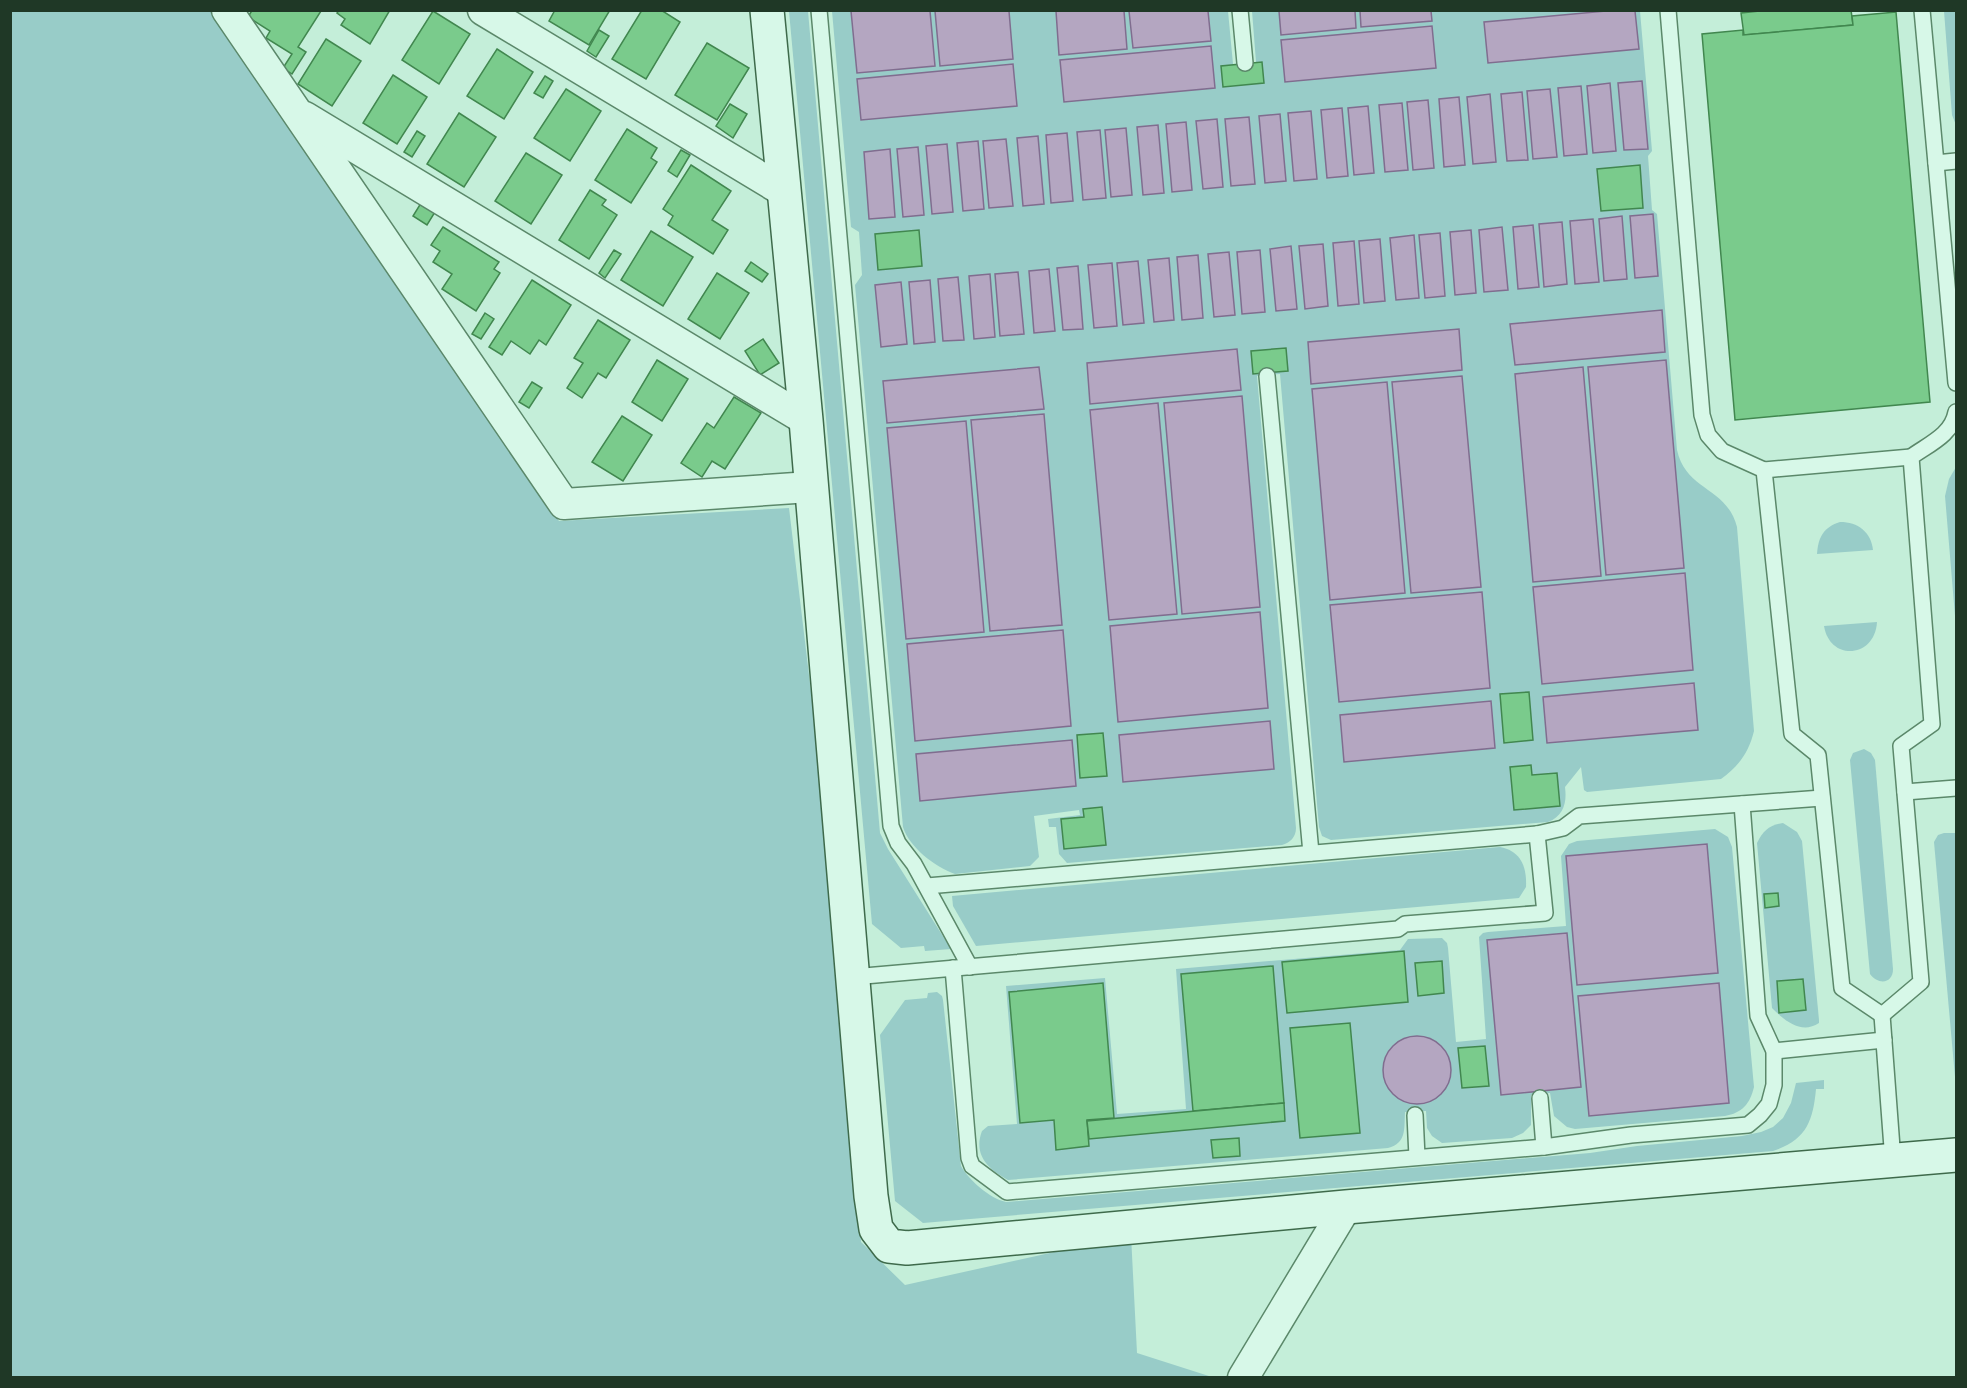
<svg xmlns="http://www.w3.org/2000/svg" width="1967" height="1388" viewBox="0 0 1967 1388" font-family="'IBM Plex Serif',serif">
	<rect width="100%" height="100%" fill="#c4eed9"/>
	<g fill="#98ccc8">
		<path d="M 10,11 L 213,11 L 559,521 L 789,508 L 842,951 L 861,1242 L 905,1285 L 1131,1235 L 1137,1353 L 1212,1377 L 11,1377 Z"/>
		<path d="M 789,11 L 808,11 L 880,833 L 888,849 L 951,949 L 925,951 L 924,946 L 901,948 L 872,924 Z"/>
		<path d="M 832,11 L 1228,11 L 1233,64 L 1256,62 L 1252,11 L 1640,11 L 1652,151 L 1648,156 L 1652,210 L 1657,214 L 1677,450 C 1686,491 1727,487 1737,527 L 1754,731 C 1749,752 1739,766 1721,779 L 1587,792 L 1584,790 L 1581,767 L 1565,787 C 1567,802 1564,816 1548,822 L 1331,840 L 1322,836 L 1319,827 L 1280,374 L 1257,376 L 1296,828 C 1296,837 1290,843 1282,845 L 1067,863 L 1059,854 L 1056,827 L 1049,827 L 1048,819 L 1080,815 L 1079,810 L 1034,816 L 1039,857 L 1030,866 L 955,874 C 935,867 909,847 903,827 L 855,285 L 862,275 L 859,232 L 851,227 Z"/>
		<path d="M 1944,11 L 1956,11 L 1956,125 L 1952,115 Z"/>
		<path d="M 1956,467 L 1956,628 L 1945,496 L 1949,479 Z"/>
		<path d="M 1840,522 C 1858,522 1871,532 1873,550 L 1817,554 C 1818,537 1824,527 1840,522 Z"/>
		<path d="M 1877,622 C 1875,658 1830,662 1824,626 Z"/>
		<path d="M 1864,749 L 1871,753 L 1875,760 L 1893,969 C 1893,984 1878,985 1870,974 L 1850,760 L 1853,753 Z"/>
		<path d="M 1783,823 L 1797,832 L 1802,841 L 1819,1020 L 1819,1023 C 1801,1035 1784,1020 1772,1008 L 1757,843 C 1763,831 1769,825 1783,823 Z"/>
		<path d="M 1715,829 L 1728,837 L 1732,847 L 1754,1087 C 1750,1104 1742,1113 1725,1116 L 1575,1129 L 1567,1127 L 1554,1116 L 1550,1093 L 1531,1095 L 1531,1125 L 1523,1133 L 1512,1138 L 1442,1143 L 1432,1136 L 1427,1128 L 1426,1111 L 1405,1112 C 1404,1128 1407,1143 1388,1148 L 1008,1180 C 988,1169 973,1155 982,1131 L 988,1126 L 1017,1124 L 1006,986 L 1105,978 L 1117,1114 L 1186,1109 L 1176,969 L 1400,950 L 1408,939 L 1442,938 L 1447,943 L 1448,948 L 1456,1042 L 1486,1039 L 1479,937 L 1483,933 L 1488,932 L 1566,926 L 1561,856 L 1569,844 L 1577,841 Z"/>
		<path d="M 1944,833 L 1956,833 L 1955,1077 L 1934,842 L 1938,835 Z"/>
		<path d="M 1500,847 C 1521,851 1527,867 1526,887 L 1519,898 L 976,946 L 953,906 L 952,896 Z"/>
		<path d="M 937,992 L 942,996 L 943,1000 L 961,1166 C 969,1180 989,1198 1006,1202 L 1590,1153 L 1637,1146 L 1742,1136 L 1761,1132 L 1773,1127 L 1783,1118 L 1791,1103 L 1796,1083 L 1824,1080 L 1824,1089 L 1816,1089 C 1813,1122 1806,1140 1773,1151 L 923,1223 L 895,1201 L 880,1035 L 905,1000 L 927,998 L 928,993 Z"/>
	</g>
	<g fill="#b4a6c1" stroke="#806d8f" stroke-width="1.5">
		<path d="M 851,11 L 930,11 L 935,66 L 857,73 Z"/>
		<path d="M 935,11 L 1009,11 L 1013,59 L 940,66 Z"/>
		<path d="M 1056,11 L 1124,11 L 1127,49 L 1059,55 Z"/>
		<path d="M 1129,11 L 1208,11 L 1211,41 L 1133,48 Z"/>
		<path d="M 1279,11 L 1355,11 L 1356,28 L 1281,35 Z"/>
		<path d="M 1360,11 L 1431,11 L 1432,21 L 1361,27 Z"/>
		<path d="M 1606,11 L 1635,11 L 1639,49 L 1488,63 L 1484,22 Z"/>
		<path d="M 1432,26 L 1436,68 L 1285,82 L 1281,40 Z"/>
		<path d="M 1211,46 L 1215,88 L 1064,102 L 1060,60 Z"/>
		<path d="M 1013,64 L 1017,106 L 861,120 L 857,79 Z"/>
		<path d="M 1642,81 L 1648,149 L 1624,150 L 1618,83 Z"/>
		<path d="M 1610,83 L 1616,151 L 1593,153 L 1587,86 Z"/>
		<path d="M 1581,86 L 1587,154 L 1564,156 L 1558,88 Z"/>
		<path d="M 1550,89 L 1557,157 L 1533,159 L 1527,91 Z"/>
		<path d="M 1522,92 L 1528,160 L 1507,161 L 1501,94 Z"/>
		<path d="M 1490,94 L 1496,162 L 1473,164 L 1467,97 Z"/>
		<path d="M 1459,97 L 1465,165 L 1444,167 L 1439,99 Z"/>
		<path d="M 1428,100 L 1434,168 L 1413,170 L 1407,102 Z"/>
		<path d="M 1402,103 L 1408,170 L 1385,172 L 1379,105 Z"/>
		<path d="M 1368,106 L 1374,173 L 1354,175 L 1348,108 Z"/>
		<path d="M 1342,108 L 1348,176 L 1327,178 L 1321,110 Z"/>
		<path d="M 1311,111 L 1317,179 L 1294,181 L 1288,113 Z"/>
		<path d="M 1280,114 L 1286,181 L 1265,183 L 1259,116 Z"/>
		<path d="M 1249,117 L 1255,184 L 1231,186 L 1225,119 Z"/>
		<path d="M 1217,119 L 1223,187 L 1203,189 L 1196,121 Z"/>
		<path d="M 1186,122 L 1192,190 L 1172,192 L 1166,124 Z"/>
		<path d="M 1158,125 L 1164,193 L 1143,195 L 1137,127 Z"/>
		<path d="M 1126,128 L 1132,195 L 1111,197 L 1105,130 Z"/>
		<path d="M 1100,130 L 1106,198 L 1083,200 L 1077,132 Z"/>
		<path d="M 1067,133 L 1073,201 L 1051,203 L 1046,135 Z"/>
		<path d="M 1038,136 L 1044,204 L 1023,206 L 1017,138 Z"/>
		<path d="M 1006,139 L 1013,206 L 989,208 L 983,141 Z"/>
		<path d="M 978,141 L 984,209 L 963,211 L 957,143 Z"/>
		<path d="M 947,144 L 953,212 L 932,214 L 926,146 Z"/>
		<path d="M 918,147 L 924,215 L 903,217 L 897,149 Z"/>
		<path d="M 890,149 L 895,217 L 869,219 L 864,152 Z"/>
		<path d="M 1653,214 L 1658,276 L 1635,278 L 1630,216 Z"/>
		<path d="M 1622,216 L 1627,279 L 1604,281 L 1599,219 Z"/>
		<path d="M 1593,219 L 1599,282 L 1575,284 L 1570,221 Z"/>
		<path d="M 1562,222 L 1567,284 L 1544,287 L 1539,224 Z"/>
		<path d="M 1533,225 L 1539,287 L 1518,289 L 1513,227 Z"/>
		<path d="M 1502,227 L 1508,290 L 1484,292 L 1479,230 Z"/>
		<path d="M 1471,230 L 1476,293 L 1455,295 L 1450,232 Z"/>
		<path d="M 1440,233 L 1445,296 L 1425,298 L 1419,235 Z"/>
		<path d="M 1414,235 L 1419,298 L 1396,300 L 1390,238 Z"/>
		<path d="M 1380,239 L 1385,301 L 1364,303 L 1359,241 Z"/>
		<path d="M 1354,241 L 1359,304 L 1338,306 L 1333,243 Z"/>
		<path d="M 1323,244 L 1328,306 L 1305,309 L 1299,246 Z"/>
		<path d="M 1291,246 L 1297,309 L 1276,311 L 1270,249 Z"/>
		<path d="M 1260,250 L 1265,312 L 1242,314 L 1237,252 Z"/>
		<path d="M 1229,252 L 1235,315 L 1214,317 L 1208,254 Z"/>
		<path d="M 1198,255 L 1203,318 L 1182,320 L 1177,257 Z"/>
		<path d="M 1169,258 L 1174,320 L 1154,322 L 1148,260 Z"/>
		<path d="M 1138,261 L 1144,323 L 1123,325 L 1117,263 Z"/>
		<path d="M 1112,263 L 1117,326 L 1094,328 L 1088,265 Z"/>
		<path d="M 1078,266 L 1083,329 L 1063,330 L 1057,268 Z"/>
		<path d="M 1049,269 L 1055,331 L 1034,333 L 1029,271 Z"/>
		<path d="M 1018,272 L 1024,334 L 1000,336 L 995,274 Z"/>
		<path d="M 990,274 L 995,337 L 974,339 L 969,276 Z"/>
		<path d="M 958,277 L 964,340 L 943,341 L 938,279 Z"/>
		<path d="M 930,280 L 935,342 L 914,344 L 909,282 Z"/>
		<path d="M 901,282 L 907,344 L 881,347 L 875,285 Z"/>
		<path d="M 1662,310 L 1665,352 L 1515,365 L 1510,324 Z"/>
		<path d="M 1459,329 L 1462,370 L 1311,384 L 1308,342 Z"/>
		<path d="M 1237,349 L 1241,390 L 1090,404 L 1087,363 Z"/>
		<path d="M 1666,360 L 1684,568 L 1606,575 L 1588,367 Z"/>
		<path d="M 1039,367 L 1044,409 L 887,423 L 883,381 Z"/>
		<path d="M 1583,367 L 1601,576 L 1533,582 L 1515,374 Z"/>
		<path d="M 1462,376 L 1481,587 L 1411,593 L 1392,382 Z"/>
		<path d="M 1387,382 L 1405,593 L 1330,600 L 1312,389 Z"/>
		<path d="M 1242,396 L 1260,607 L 1182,614 L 1164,403 Z"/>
		<path d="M 1158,403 L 1177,614 L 1109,620 L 1090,410 Z"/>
		<path d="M 1044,414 L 1062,625 L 990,631 L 971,420 Z"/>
		<path d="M 966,421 L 984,632 L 906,639 L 887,428 Z"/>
		<path d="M 1685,573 L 1693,670 L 1542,684 L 1533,587 Z"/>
		<path d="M 1482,592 L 1490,688 L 1339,702 L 1330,605 Z"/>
		<path d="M 1260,612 L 1268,708 L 1118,722 L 1110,626 Z"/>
		<path d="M 1063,630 L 1071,726 L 915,741 L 907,644 Z"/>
		<path d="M 1694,683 L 1698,730 L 1547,743 L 1543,697 Z"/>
		<path d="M 1491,701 L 1495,748 L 1344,762 L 1340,715 Z"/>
		<path d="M 1270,721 L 1274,769 L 1123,782 L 1119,735 Z"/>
		<path d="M 1072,740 L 1076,786 L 920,801 L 916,754 Z"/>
		<path d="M 1707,844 L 1718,973 L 1577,985 L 1566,856 Z"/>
		<path d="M 1567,933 L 1581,1087 L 1501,1095 L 1487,940 Z"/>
		<path d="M 1719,983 L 1729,1103 L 1589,1116 L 1578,996 Z"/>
		<circle cx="1417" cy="1070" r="34"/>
	</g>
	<g fill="#7acb8c" stroke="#41874f" stroke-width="1.5">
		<path d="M 249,10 L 321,11 L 298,47 L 306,52 L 292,74 L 283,68 L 292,54 L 266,38 L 270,31 L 248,17 L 251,12 Z"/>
		<path d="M 339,10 L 390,10 L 370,44 L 341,25 L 345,19 L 337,13 Z"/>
		<path d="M 555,10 L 610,10 L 589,45 L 549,21 Z"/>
		<path d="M 642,10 L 661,10 L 680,22 L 646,79 L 612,59 Z"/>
		<path d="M 1769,10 L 1851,10 L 1853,25 L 1744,35 L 1741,13 Z"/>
		<path d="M 433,11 L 470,34 L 439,84 L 402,60 Z"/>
		<path d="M 1896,12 L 1930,402 L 1735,420 L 1702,34 L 1743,30 L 1743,35 L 1853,25 L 1852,16 Z"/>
		<path d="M 599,30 L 609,36 L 596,57 L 587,51 Z"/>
		<path d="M 326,39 L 361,61 L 332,106 L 298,84 Z"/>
		<path d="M 707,43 L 749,68 L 717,120 L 675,95 Z"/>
		<path d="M 497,49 L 533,72 L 504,119 L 467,96 Z"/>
		<path d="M 1262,62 L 1264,83 L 1223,87 L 1221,66 Z"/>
		<path d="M 393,75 L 427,97 L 397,144 L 363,123 Z"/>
		<path d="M 545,76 L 553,81 L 543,98 L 534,93 Z"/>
		<path d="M 566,89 L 601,111 L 570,161 L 534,138 Z"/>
		<path d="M 730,104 L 747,114 L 733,138 L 716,126 Z"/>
		<path d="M 459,113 L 496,137 L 464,187 L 427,164 Z"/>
		<path d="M 627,129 L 657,148 L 651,158 L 657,162 L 631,203 L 595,180 Z"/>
		<path d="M 417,131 L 425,136 L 412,157 L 404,152 Z"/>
		<path d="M 681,150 L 690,155 L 677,177 L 668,171 Z"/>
		<path d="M 526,153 L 562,175 L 531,224 L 495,201 Z"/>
		<path d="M 691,165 L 731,191 L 712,220 L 728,230 L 713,254 L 668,225 L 673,216 L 663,209 Z"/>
		<path d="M 1640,165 L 1643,208 L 1601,211 L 1597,169 Z"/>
		<path d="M 590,190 L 606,200 L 602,205 L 617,215 L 589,259 L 559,240 Z"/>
		<path d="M 421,203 L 435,212 L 427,225 L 413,216 Z"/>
		<path d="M 443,227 L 499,262 L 494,269 L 500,273 L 476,311 L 442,289 L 452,274 L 433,262 L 440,251 L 431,245 Z"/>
		<path d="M 919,230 L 922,266 L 878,270 L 875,234 Z"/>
		<path d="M 651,231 L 693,257 L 663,306 L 621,280 Z"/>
		<path d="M 614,250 L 621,254 L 605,278 L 599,273 Z"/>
		<path d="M 751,262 L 768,274 L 762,282 L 745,271 Z"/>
		<path d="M 717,273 L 749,293 L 720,339 L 688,319 Z"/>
		<path d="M 532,280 L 571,305 L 546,345 L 539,340 L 530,354 L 511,341 L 502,355 L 489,347 Z"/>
		<path d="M 485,313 L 494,319 L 481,339 L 472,334 Z"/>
		<path d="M 598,320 L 630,340 L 606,378 L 598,373 L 582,398 L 567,388 L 583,363 L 574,358 Z"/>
		<path d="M 763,339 L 779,363 L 760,375 L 745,351 Z"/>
		<path d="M 1286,348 L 1288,371 L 1253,374 L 1251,351 Z"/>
		<path d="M 657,360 L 688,379 L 662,421 L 632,402 Z"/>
		<path d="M 532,382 L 542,388 L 529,408 L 519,402 Z"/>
		<path d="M 734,397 L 761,413 L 725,469 L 712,461 L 702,477 L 681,463 L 707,423 L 714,428 Z"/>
		<path d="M 622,416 L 652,435 L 623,481 L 592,462 Z"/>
		<path d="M 1529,692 L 1533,740 L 1504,743 L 1500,694 Z"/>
		<path d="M 1103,733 L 1107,776 L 1080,778 L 1077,735 Z"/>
		<path d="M 1531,765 L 1532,775 L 1557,773 L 1560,806 L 1514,810 L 1510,767 Z"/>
		<path d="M 1102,807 L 1106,845 L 1064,849 L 1061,819 L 1084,817 L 1083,809 Z"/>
		<path d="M 1778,893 L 1779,906 L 1765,908 L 1764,894 Z"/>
		<path d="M 1404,951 L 1408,1002 L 1287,1013 L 1282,962 Z"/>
		<path d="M 1442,961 L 1444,993 L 1418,996 L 1415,963 Z"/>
		<path d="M 1273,966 L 1284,1103 L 1193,1111 L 1181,974 Z"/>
		<path d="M 1803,979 L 1806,1010 L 1779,1013 L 1777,981 Z"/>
		<path d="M 1103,983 L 1114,1118 L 1087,1120 L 1089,1146 L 1056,1150 L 1054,1120 L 1020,1123 L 1009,992 Z"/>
		<path d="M 1350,1023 L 1360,1133 L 1300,1138 L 1290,1028 Z"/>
		<path d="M 1485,1046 L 1489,1086 L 1462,1088 L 1458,1048 Z"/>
		<path d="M 1284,1103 L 1285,1121 L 1089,1139 L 1087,1121 Z"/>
		<path d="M 1239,1138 L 1240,1156 L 1213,1158 L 1211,1140 Z"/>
	</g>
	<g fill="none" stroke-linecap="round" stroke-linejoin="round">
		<defs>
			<g id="lane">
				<path d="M 819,10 L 891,826 L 898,843 L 914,864 L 970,967"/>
				<path d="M 1240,10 L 1245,63"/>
				<path d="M 1668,10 L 1702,415 L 1708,435 L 1722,451 L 1764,470 L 1792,734 L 1818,755 L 1842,988 L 1882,1015"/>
				<path d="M 1922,10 L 1956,383"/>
				<path d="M 1936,163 L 1956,161"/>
				<path d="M 1267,376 L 1311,853"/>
				<path d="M 1764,470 L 1911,457"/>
				<path d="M 1905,792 L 1956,788"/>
				<path d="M 927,886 L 1537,834 L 1563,828 L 1579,816 L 1822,798"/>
				<path d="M 953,968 L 969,1158 L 972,1166 L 1007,1192 L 1544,1147 L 1631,1135 L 1748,1125 L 1760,1115 L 1769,1104 L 1774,1085 L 1774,1051 L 1758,1016 L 1742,804"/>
				<path d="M 853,977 L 1398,929 L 1405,924 L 1545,913 L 1537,834"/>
				<path d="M 1882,1015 L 1921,982 L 1901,746 L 1932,724 L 1911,457 C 1929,444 1952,435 1956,412"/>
				<path d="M 1882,1015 L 1893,1161"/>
				<path d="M 1774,1051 L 1884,1040"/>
				<path d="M 1540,1098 L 1544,1147"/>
				<path d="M 1415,1115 L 1417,1157"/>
			</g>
			<g id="street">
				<path d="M 227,10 L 564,504 L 810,487"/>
				<path d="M 483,10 L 785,192"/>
				<path d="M 305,117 L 806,420"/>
				<path d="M 1243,1378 L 1346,1207"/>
			</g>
			<path id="secondary" d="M 767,10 L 806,420 L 871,1196 L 876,1229 L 889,1246 L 907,1248 L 1346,1207 L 1956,1155"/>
		</defs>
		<use href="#lane" stroke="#5b886a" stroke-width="18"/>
		<use href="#street" stroke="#5b886a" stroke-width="33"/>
		<use href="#secondary" stroke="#3e6a4b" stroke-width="36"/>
		<use href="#lane" stroke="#d7f8e8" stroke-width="15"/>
		<use href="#street" stroke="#d7f8e8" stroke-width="30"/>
		<use href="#secondary" stroke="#d7f8e8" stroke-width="33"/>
	</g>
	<rect width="1967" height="1388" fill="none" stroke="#1f3826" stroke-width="24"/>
</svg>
